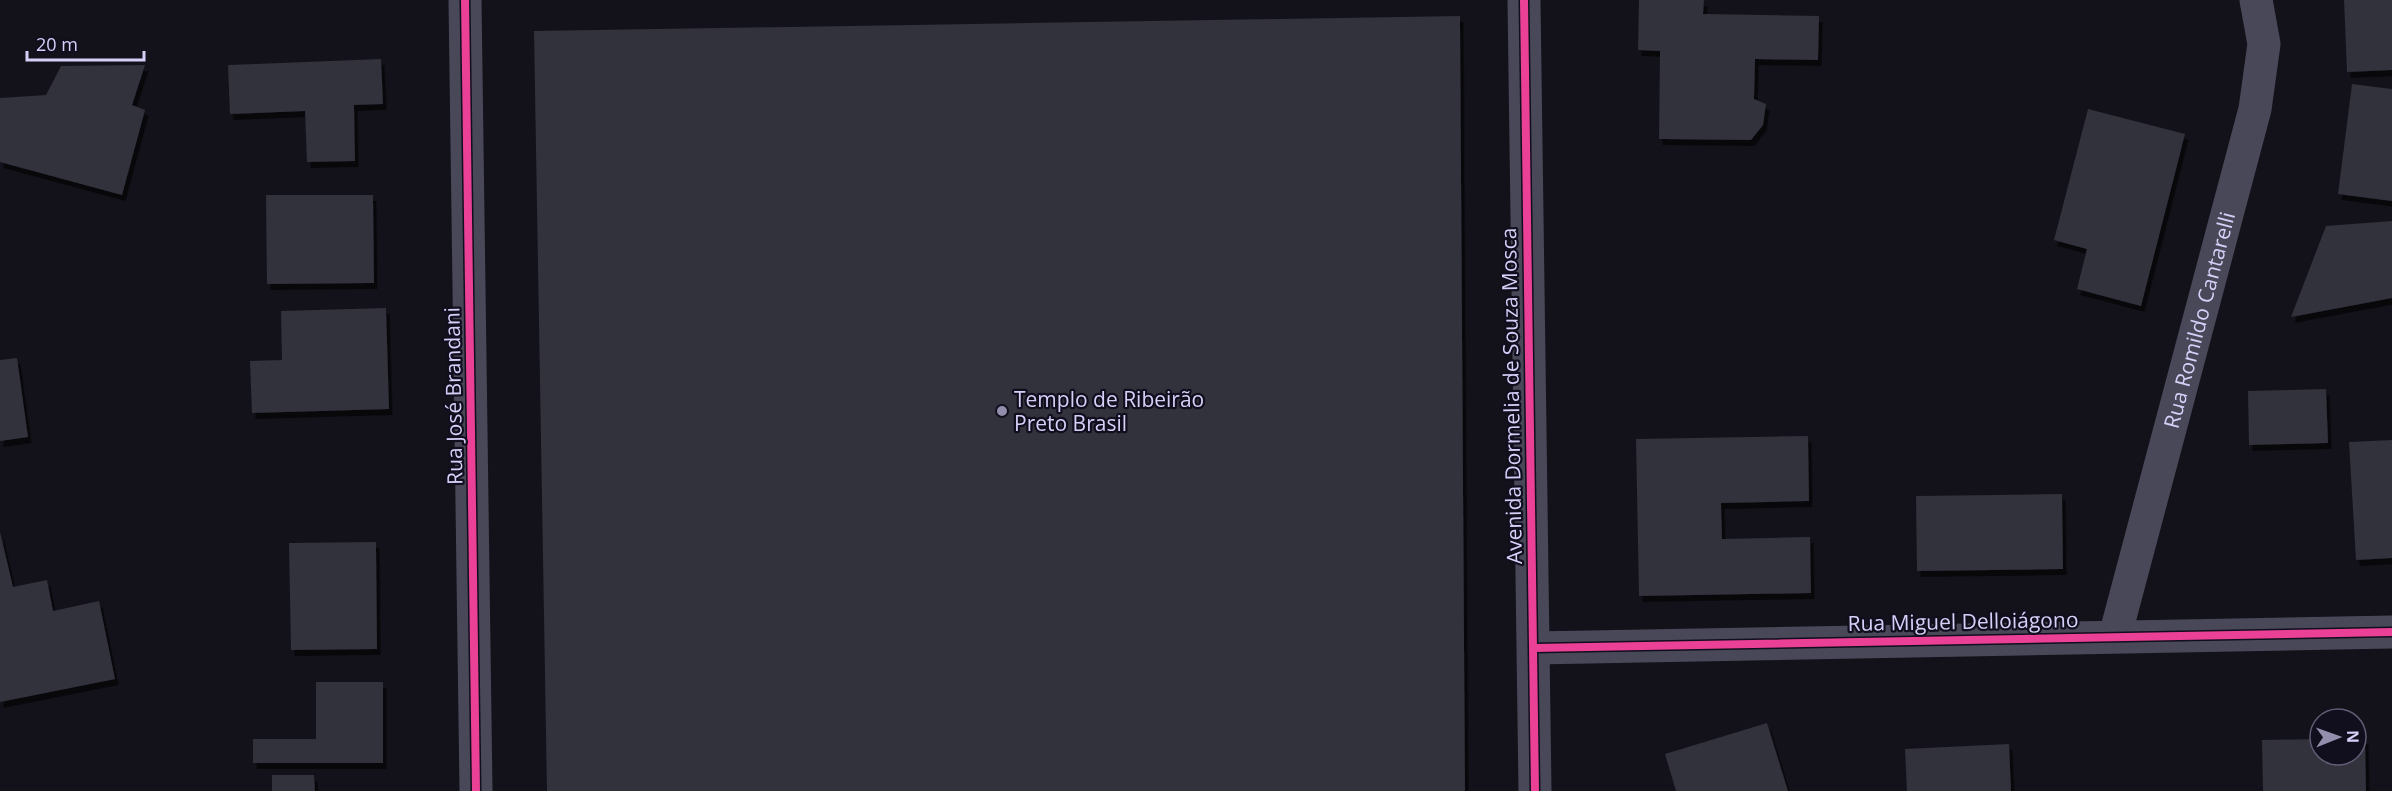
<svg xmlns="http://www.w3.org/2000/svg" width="2392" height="791" viewBox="0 0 2392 791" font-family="'Open Sans',sans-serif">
	<defs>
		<filter id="shadow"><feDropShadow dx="3.5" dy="6" stdDeviation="0" flood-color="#0009"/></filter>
	</defs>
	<rect width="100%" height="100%" fill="#13121a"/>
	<g fill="#32303c" filter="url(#shadow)">
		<path d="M 1639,0 L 1704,0 L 1703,14 L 1819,16 L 1818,60 L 1755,59 L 1754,99 L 1766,104 L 1763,125 L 1751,140 L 1659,139 L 1660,51 L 1638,50 Z"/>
		<path d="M 2344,0 L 2392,0 L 2392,70 L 2347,72 Z"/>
		<path d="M 1460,16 L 1465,791 L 547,791 L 534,31 Z"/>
		<path d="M 381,59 L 383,104 L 354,105 L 355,161 L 307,162 L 305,111 L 230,114 L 228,65 Z"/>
		<path d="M 145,65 L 132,105 L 145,110 L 122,195 L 0,162 L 0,98 L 46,95 L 61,66 Z"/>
		<path d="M 2352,84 L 2392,89 L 2392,201 L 2338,194 Z"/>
		<path d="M 2088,109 L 2185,134 L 2141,306 L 2077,289 L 2087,249 L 2054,240 Z"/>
		<path d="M 266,195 L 373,195 L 374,283 L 267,284 Z"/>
		<path d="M 2392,221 L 2392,298 L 2291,317 L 2326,226 Z"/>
		<path d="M 386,308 L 389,409 L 252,413 L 250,361 L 282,360 L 281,311 Z"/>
		<path d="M 17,358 L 28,437 L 0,441 L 0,360 Z"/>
		<path d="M 2326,389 L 2328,443 L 2249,445 L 2248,391 Z"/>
		<path d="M 1808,436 L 1809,501 L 1721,503 L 1722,539 L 1810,537 L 1811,593 L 1639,596 L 1636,439 Z"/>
		<path d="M 2392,440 L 2392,558 L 2356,560 L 2349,442 Z"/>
		<path d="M 2062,494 L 2063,569 L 1917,571 L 1916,496 Z"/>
		<path d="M 0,532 L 13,587 L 47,580 L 53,611 L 99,601 L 115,679 L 0,702 Z"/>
		<path d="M 376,542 L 377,649 L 291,650 L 289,543 Z"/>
		<path d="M 316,682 L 383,682 L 383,763 L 253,763 L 253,739 L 316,739 Z"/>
		<path d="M 1767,723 L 1788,791 L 1676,791 L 1665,754 Z"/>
		<path d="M 2356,738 L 2365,738 L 2366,791 L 2263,791 L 2262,740 L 2320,739 L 2320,755 L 2356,755 Z"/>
		<path d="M 2009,744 L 2011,791 L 1907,791 L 1905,749 Z"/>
		<path d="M 272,775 L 314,775 L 315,791 L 272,791 Z"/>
	</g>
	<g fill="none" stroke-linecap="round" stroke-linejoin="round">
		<g stroke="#494859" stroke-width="33">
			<path d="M 465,0 L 476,791"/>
			<path d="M 1524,0 L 1535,791"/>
			<path id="s1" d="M 2115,636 L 2255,109 L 2264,44 L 2256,0"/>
			<path d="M 1534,648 L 2392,632"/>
		</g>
		<defs>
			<g id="cycleway">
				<path d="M 465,0 L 476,791"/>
				<path d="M 1524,0 L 1535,791"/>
				<path d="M 1534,648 L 2392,632"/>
			</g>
		</defs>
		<use href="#cycleway" stroke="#110e1d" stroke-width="11"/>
		<use href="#cycleway" stroke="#ea4096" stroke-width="8"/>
	</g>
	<circle fill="#928eab" stroke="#110e1d" stroke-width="2" cx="1002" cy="411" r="6"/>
	<g text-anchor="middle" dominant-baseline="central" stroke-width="4.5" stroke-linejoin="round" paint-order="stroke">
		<g font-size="21" fill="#d6d0f9" stroke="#110e1d">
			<text stroke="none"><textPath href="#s1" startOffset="327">Rua Romildo Cantarelli</textPath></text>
			<text transform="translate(453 396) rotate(-91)">Rua José Brandani</text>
			<text transform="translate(1511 396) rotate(-91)">Avenida Dormelia de Souza Mosca</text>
			<text transform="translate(1963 621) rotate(-1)">Rua Miguel Delloiágono</text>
		</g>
		<g font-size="21" fill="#d6d0f9" stroke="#110e1d" text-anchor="start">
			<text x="1014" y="399">Templo de Ribeirão<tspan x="1014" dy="24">Preto Brasil</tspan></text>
		</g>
	</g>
	<g transform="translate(2338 737) rotate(89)"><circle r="28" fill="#110e1d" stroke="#605c75" stroke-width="1.5"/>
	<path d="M0-4.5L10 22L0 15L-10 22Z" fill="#928eab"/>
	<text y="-9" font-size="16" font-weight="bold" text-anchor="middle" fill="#d6d0f9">N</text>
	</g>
	<path d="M27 51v9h117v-9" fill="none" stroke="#d6d0f9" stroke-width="3"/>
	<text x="36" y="51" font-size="18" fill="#d6d0f9" stroke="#110e1d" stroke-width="4.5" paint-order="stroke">20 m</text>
</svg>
